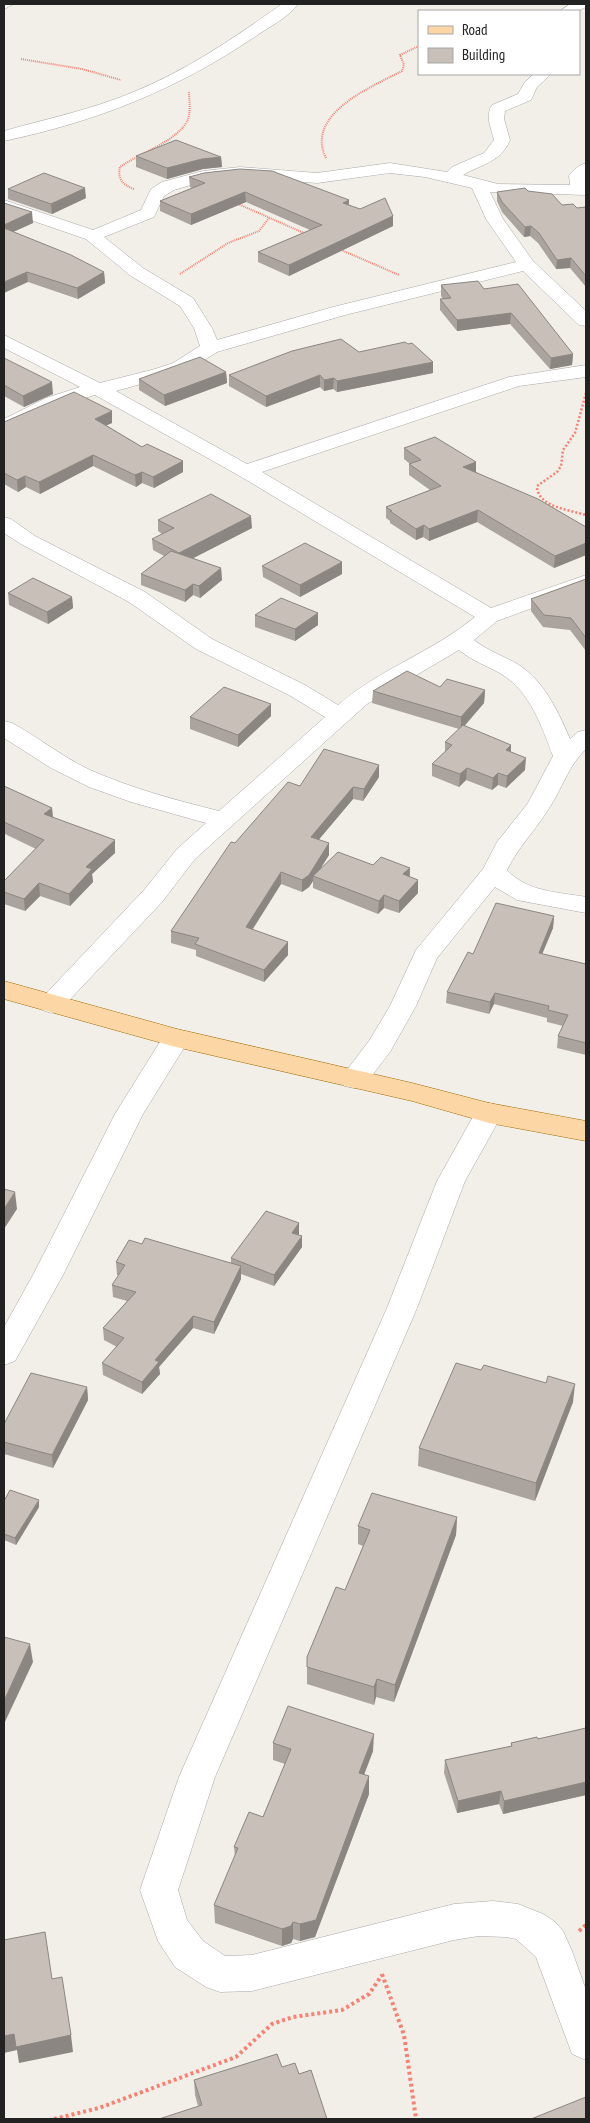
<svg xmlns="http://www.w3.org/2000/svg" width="590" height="2123" viewBox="0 0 590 2123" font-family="'PT Sans Narrow',sans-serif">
	<rect width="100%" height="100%" fill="#f2efe9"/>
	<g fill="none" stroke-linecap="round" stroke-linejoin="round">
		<defs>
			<g id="minor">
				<path d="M 4,4 L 14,4 L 4,9 Z"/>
				<path d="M 282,4 L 298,4 C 289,17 269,27 256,36 C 176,90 98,121 4,141 L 4,131 C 46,119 90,110 131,93 C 186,71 234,38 282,4 Z"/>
				<path d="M 570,4 L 586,4 L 586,7 L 578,11 L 560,11 Z"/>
				<path d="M 534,74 L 551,74 L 537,87 L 531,100 L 505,111 L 504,119 L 510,140 C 501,162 482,164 463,175 L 498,184 L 570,185 L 569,176 C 573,170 579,165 586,163 L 586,195 L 490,192 L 503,219 L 533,261 L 586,311 L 586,326 L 579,325 L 523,271 L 345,315 L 217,352 L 187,371 L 116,391 L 247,464 L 509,377 L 586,365 L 586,377 L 519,386 L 262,472 L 491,608 L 586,575 L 586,588 L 497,621 L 474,640 C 488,651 504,656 519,665 C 544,681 559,713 570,739 L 578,732 L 586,730 L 586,749 C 569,765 563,786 551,805 C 537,829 520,844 507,870 C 527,892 558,892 586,897 L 586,913 L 517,900 L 495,887 L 437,958 L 416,1006 L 390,1052 L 364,1086 L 354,1088 L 344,1086 L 340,1079 L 369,1041 L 390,1006 L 416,950 L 483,869 L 497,842 L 528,803 L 553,756 C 542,727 530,692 503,675 C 488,666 472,661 459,650 L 367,704 L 195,859 L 162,902 L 60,1010 L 51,1013 L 42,1010 L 38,1004 L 42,998 L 144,890 L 177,849 L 206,823 L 131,802 L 89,787 L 51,768 L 4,738 L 4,721 L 12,723 C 38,737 61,756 88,769 C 130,788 175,800 219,811 L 325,717 L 289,695 L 196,649 L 129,602 L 21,544 L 4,533 L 4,517 L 11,519 L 35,536 L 145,592 L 212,639 L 305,685 L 338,705 C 379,669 433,652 475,617 L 238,475 L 95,395 L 60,406 L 4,433 L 4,419 L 46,398 L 80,387 L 4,348 L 4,335 L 100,383 L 155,369 L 173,363 L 200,346 L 194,328 L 180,306 L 131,276 L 86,239 L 4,211 L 4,200 L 93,230 L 141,210 L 151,189 L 162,182 L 203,171 L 240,167 L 317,173 L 390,163 L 447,172 L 452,167 L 484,153 L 494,140 C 491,128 485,116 492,105 L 518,94 L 525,82 ZM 390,173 L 425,177 L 472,188 L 486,219 L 516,262 L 333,307 L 217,340 L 212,328 L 193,298 L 143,268 L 104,237 L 154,217 L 164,196 L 174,190 L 204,181 L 240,177 L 317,183 Z"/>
				<path d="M 176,1029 L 186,1032 L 190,1038 L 143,1114 L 63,1275 L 15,1361 L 4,1365 L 4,1327 L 33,1275 L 115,1114 L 166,1032 Z"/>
				<path d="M 489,1103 L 499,1106 L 503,1113 L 465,1181 L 417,1308 L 215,1777 L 178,1890 L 187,1920 L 203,1941 L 225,1956 L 252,1955 L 454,1904 L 493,1901 L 518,1904 L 543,1914 L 554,1921 L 563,1931 L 572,1951 L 586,1990 L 586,2060 L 572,2054 L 536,1957 L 516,1939 L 506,1937 L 479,1936 L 454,1940 L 252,1991 L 220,1992 L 206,1987 L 175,1967 L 158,1941 L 140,1890 L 179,1777 L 387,1308 L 437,1181 L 479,1106 Z"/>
			</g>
			<path id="major" d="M 4,981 L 177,1029 L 412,1083 L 489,1103 L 586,1121 L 586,1141 L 489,1123 L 412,1101 L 176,1047 L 4,999 Z"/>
		</defs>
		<use href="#minor" stroke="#a9a9a9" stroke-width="1"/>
		<use href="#major" stroke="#a06b00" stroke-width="1"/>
		<g stroke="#fa8072" stroke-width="2" stroke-dasharray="1 1" stroke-linecap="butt">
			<path d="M 21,59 L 82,69 L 121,80"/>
			<path d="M 326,158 C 304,114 373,86 402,71 L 404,65 L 400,55 L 419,46"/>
			<path d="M 134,189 C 123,185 117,179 120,167 C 138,154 180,140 188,119 C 191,111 189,100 189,91"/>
			<path d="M 236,203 L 306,234"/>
			<path d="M 339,249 L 399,275"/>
			<path d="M 180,274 L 228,243 L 259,231 L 269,218"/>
		</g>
		<path stroke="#fa8072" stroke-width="2.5" stroke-dasharray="2 2" stroke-linecap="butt" d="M 586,393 L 575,433 L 563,450 L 561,466 L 557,472 L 537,486 C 537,507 570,510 586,515"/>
		<g stroke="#fa8072" stroke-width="4" stroke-dasharray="3 3" stroke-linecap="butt">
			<path d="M 579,1931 L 586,1925"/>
			<path d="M 382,1974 L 404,2035 L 416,2119"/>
			<path d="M 54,2119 L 99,2108 L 236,2057 L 272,2024 L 293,2017 L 342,2010 L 369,1994 L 382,1975"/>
		</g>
		<use href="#minor" fill="#fff" fill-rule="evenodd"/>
		<use href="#major" fill="#fcd6a4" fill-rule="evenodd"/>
	</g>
	<g fill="#aba49e">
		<path d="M 136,156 L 221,157 L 222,167 L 203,169 L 167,179 L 136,167 Z"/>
		<path d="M 189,177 L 349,200 L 349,205 L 360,209 L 393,216 L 393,226 L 289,276 L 258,262 L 258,252 L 310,230 L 246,202 L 191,225 L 160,211 L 160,201 L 192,188 L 190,187 Z"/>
		<path d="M 8,189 L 86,198 L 52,214 L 8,199 Z"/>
		<path d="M 528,191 L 562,205 L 577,208 L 586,207 L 586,287 L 570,268 L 556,269 L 538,243 L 530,236 L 524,237 L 502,212 L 497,201 L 497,192 Z"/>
		<path d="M 4,203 L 33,223 L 13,232 L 104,272 L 105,283 L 78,299 L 28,282 Z"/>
		<path d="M 441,285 L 484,289 L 573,354 L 572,365 L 550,369 L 510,324 L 457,331 L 440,310 L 440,299 L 443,299 L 441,296 Z"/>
		<path d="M 359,352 L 433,373 L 337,392 L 333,389 L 324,391 L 320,387 L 266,407 L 229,386 L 229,375 Z"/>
		<path d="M 4,358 L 53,394 L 24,407 L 4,396 Z"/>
		<path d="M 226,372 L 227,383 L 165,406 L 139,390 L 139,379 Z"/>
		<path d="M 4,422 L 112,423 L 106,425 L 142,447 L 183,461 L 183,472 L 154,488 L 142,483 L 136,487 L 93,466 L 40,494 L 26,487 L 18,492 L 4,484 Z"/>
		<path d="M 404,448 L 476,462 L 476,472 L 586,527 L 586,555 L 554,568 L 477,522 L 429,541 L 423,537 L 416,540 L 390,523 L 390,521 L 386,518 L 386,507 L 430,490 L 409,475 L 409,464 L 410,464 L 404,459 Z"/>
		<path d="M 158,520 L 252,528 L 193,558 L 221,568 L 222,580 L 200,598 L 193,595 L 185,602 L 141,585 L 141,574 L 164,556 L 153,550 L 152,539 L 162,534 L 158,531 Z"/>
		<path d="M 262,566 L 342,574 L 300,597 L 263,577 Z"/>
		<path d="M 586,579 L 586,651 L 570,630 L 543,627 L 531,611 L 531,599 Z"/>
		<path d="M 8,593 L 72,597 L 73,608 L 48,624 L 9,605 Z"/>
		<path d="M 318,613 L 318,625 L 295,641 L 255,627 L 255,615 Z"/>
		<path d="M 440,687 L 485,690 L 484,703 L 464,726 L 511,752 L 525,770 L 506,788 L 498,785 L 492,790 L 466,780 L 459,787 L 432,776 L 432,764 L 445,752 L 445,742 L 459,729 L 372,703 L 373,691 Z"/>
		<path d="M 271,716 L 238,747 L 190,729 L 190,717 Z"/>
		<path d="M 379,765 L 379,777 L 363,801 L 353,799 L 319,839 L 329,855 L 321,868 L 373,865 L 410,868 L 410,877 L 418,880 L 418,893 L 399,913 L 384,908 L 378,914 L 313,888 L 313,881 L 309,887 L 302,892 L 281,884 L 253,929 L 288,955 L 264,982 L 196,956 L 196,950 L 171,943 L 171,931 L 235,843 L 300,786 Z"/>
		<path d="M 4,786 L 52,808 L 53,817 L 115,853 L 92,874 L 93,882 L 70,906 L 40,896 L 25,911 L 4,904 L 4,881 L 36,849 L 5,834 L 4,835 Z"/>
		<path d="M 554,916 L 553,928 L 542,954 L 586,964 L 586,1055 L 557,1048 L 558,1036 L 563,1026 L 547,1022 L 547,1018 L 494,1004 L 489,1014 L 446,1003 L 447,992 L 473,954 Z"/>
		<path d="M 299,1223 L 299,1235 L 302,1247 L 274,1286 L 241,1274 L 241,1279 L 214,1334 L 193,1328 L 159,1367 L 160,1374 L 142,1394 L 103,1375 L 102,1363 L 117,1347 L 104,1340 L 103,1328 L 127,1301 L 113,1297 L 112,1285 L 119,1275 L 117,1275 L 116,1262 L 142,1244 L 231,1263 L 231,1258 Z"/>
		<path d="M 87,1387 L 88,1400 L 53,1468 L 4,1454 L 4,1424 Z"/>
		<path d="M 573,1402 L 535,1501 L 418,1466 L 419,1448 Z"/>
		<path d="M 4,1501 L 39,1507 L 16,1545 L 4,1540 Z"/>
		<path d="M 457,1517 L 456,1535 L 394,1702 L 376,1697 L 374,1705 L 307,1684 L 307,1657 L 345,1590 L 363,1546 L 358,1544 L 358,1526 Z"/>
		<path d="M 586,1728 L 586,1795 L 503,1814 L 499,1804 L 457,1813 L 444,1773 L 445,1760 L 511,1746 L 511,1743 L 538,1739 Z"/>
		<path d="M 273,1743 L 373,1751 L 364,1775 L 369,1794 L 315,1937 L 300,1941 L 293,1939 L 291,1943 L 282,1946 L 215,1923 L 214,1905 L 235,1857 L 234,1847 L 263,1817 L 285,1764 L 273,1760 Z"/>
		<path d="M 282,2067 L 299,2074 L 198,2106 L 195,2095 L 194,2080 Z"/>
	</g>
	<g fill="#8b8681">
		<path d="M 221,157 L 222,167 L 203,169 L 167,179 L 167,168 L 202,159 Z"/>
		<path d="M 85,188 L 86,198 L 52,214 L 51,204 Z"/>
		<path d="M 245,192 L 246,202 L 191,225 L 191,214 Z"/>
		<path d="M 349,200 L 348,211 L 343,203 Z"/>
		<path d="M 32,212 L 33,223 L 4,236 L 4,225 Z"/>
		<path d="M 393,216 L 393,226 L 289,276 L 289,265 Z"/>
		<path d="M 531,226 L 530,236 L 524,237 L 525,227 Z"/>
		<path d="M 571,258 L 570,268 L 556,269 L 557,260 Z"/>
		<path d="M 27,272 L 28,282 L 4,293 L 4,282 Z"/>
		<path d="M 104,272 L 105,283 L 78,299 L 77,288 Z"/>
		<path d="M 511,313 L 510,324 L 457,331 L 457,320 Z"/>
		<path d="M 573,354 L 572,365 L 550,369 L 551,358 Z"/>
		<path d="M 433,362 L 433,373 L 337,392 L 337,381 Z"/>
		<path d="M 226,372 L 227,383 L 165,406 L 164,395 Z"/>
		<path d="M 320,375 L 320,387 L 266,407 L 266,396 Z"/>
		<path d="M 334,378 L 333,389 L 324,391 L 324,380 Z"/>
		<path d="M 52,382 L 53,394 L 24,407 L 23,396 Z"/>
		<path d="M 112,411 L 112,423 L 96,430 L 95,419 Z"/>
		<path d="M 93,455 L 93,466 L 40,494 L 39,482 Z"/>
		<path d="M 183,461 L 183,472 L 154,488 L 153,477 Z"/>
		<path d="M 476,462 L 476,473 L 463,467 Z"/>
		<path d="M 142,472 L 142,483 L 136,487 L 135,475 Z"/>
		<path d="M 25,476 L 26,487 L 18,492 L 17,480 Z"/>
		<path d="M 478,510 L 477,522 L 429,541 L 429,529 Z"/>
		<path d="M 251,516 L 252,528 L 180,565 L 179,553 Z"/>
		<path d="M 424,525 L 423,537 L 416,540 L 416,529 Z"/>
		<path d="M 586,543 L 586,555 L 554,568 L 555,556 Z"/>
		<path d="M 342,562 L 342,574 L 300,597 L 300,585 Z"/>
		<path d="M 221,568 L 222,580 L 200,598 L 199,586 Z"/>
		<path d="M 193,584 L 193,595 L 185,602 L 185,590 Z"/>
		<path d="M 72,597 L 73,608 L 48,624 L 47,612 Z"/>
		<path d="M 318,613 L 318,625 L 295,641 L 295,629 Z"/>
		<path d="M 485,690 L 484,703 L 461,730 L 461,717 Z"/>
		<path d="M 271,704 L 271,716 L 238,747 L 238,735 Z"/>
		<path d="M 511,745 L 511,757 L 506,750 Z"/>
		<path d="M 526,758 L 525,770 L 506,788 L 507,776 Z"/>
		<path d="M 379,765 L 379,777 L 363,801 L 364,789 Z"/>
		<path d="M 467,768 L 466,780 L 459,787 L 460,774 Z"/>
		<path d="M 498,773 L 498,785 L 492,790 L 493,778 Z"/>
		<path d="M 353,787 L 353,799 L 311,849 L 311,837 Z"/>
		<path d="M 52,808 L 53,821 L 44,814 Z"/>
		<path d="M 4,822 L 5,834 L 4,835 Z"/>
		<path d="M 115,840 L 115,853 L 92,874 L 93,882 L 70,906 L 69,894 L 86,867 Z"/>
		<path d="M 329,843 L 329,855 L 315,877 L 313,876 L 313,881 L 309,887 L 302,892 L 302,880 Z"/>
		<path d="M 410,868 L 409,880 L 403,874 Z"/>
		<path d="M 281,872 L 281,884 L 246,939 L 246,927 Z"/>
		<path d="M 418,880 L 418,893 L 399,913 L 399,901 Z"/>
		<path d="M 39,883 L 40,896 L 25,911 L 24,899 Z"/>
		<path d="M 384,895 L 384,908 L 378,914 L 379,901 Z"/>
		<path d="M 554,916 L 553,928 L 538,964 L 539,953 Z"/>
		<path d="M 288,942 L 288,955 L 264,982 L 264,970 Z"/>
		<path d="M 495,993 L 494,1004 L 489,1014 L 490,1002 Z"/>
		<path d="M 15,1192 L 17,1209 L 4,1229 L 4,1209 Z"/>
		<path d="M 299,1223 L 299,1234 L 292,1244 L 292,1233 Z"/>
		<path d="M 302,1236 L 302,1247 L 274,1286 L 274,1275 Z"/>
		<path d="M 241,1266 L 241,1279 L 214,1334 L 214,1322 Z"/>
		<path d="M 193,1316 L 193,1328 L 159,1367 L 160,1374 L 142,1394 L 142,1382 L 155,1360 Z"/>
		<path d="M 575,1384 L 573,1402 L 535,1501 L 536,1483 Z"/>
		<path d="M 87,1387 L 88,1400 L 53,1468 L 52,1455 Z"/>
		<path d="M 39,1500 L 39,1507 L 16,1545 L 15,1538 Z"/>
		<path d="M 457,1517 L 456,1535 L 394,1702 L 395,1685 Z"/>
		<path d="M 30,1644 L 33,1662 L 4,1724 L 4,1701 Z"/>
		<path d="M 377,1679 L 376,1697 L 374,1705 L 374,1687 Z"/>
		<path d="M 374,1734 L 373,1751 L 358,1790 L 359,1773 Z"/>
		<path d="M 369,1776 L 369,1794 L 315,1937 L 300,1941 L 300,1924 Z"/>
		<path d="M 586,1782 L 586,1795 L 503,1814 L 504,1801 Z"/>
		<path d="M 501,1791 L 499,1804 L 457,1813 L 458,1801 Z"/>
		<path d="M 293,1922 L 293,1939 L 291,1943 L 282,1946 L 282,1929 Z"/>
		<path d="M 14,2034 L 71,2035 L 73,2052 L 19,2063 L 17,2050 L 4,2053 L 4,2036 Z"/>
	</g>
	<g fill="#c7bfb8" stroke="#8b8681">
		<path d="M 176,140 L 221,157 L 202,159 L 167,168 L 136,156 Z"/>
		<path d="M 240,169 L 272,171 L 349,200 L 343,203 L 360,209 L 385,198 L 393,216 L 289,265 L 258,252 L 322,225 L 245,192 L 191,214 L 160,201 L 205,183 L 189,177 L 204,173 Z"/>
		<path d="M 44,173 L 85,188 L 51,204 L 8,189 Z"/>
		<path d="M 525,188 L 528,191 L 552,194 L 562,205 L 573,204 L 577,208 L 586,207 L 586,276 L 571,258 L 557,260 L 539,233 L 531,226 L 525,227 L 502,202 L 497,192 Z"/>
		<path d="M 4,203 L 32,212 L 4,225 Z"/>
		<path d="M 4,228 L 71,255 L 104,272 L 77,288 L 27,272 L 4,282 Z"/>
		<path d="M 478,281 L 484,289 L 518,284 L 573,354 L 551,358 L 511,313 L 457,320 L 440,299 L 451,298 L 441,285 Z"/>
		<path d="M 341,339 L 359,352 L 405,342 L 408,344 L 412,343 L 433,362 L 337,381 L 334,378 L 324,380 L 320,375 L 266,396 L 229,375 L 292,351 Z"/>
		<path d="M 200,357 L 226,372 L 164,395 L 139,379 Z"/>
		<path d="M 4,358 L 52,382 L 23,396 L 4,385 Z"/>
		<path d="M 74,392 L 112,411 L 95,419 L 142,447 L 147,444 L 183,461 L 153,477 L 142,472 L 135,475 L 93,455 L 39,482 L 25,476 L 17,480 L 4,473 L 4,422 Z"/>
		<path d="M 435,437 L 476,462 L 463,467 L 538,499 L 586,527 L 586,543 L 555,556 L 478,510 L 429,529 L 424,525 L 416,529 L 390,511 L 392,511 L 386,507 L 441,486 L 409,464 L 421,460 L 404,448 Z"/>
		<path d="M 211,494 L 251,516 L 179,553 L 152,539 L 174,528 L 158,520 Z"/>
		<path d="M 305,543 L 342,562 L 300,585 L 262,566 Z"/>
		<path d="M 171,551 L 221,568 L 199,586 L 193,584 L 185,590 L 141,574 Z"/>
		<path d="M 33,578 L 72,597 L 47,612 L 8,593 Z"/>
		<path d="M 586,579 L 586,638 L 571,618 L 544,615 L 531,599 Z"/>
		<path d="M 281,598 L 318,613 L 295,629 L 255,615 Z"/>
		<path d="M 407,671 L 440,687 L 447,679 L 485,690 L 461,717 L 373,691 Z"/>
		<path d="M 224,687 L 271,704 L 238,735 L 190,717 Z"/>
		<path d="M 463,725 L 511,745 L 506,750 L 526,758 L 507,776 L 498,773 L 493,778 L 467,768 L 460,774 L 432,764 L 452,745 L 445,742 Z"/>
		<path d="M 324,749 L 379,765 L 364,789 L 353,787 L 311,837 L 329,843 L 309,875 L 302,880 L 281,872 L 246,927 L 288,942 L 264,970 L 195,944 L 199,938 L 171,931 L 231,842 L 235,843 L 288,782 L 300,786 Z"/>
		<path d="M 4,786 L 52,808 L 44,814 L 115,840 L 86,867 L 92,869 L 69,894 L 39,883 L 24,899 L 4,892 L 4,881 L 44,840 L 4,822 Z"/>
		<path d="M 338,852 L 373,865 L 381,857 L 410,868 L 403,874 L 418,880 L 399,901 L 384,895 L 379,901 L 313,876 Z"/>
		<path d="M 496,903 L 554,916 L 539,953 L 586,964 L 586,1043 L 558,1036 L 568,1015 L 548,1010 L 549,1006 L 495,993 L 490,1002 L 447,992 L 468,952 L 473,954 Z"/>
		<path d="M 4,1189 L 15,1192 L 4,1209 Z"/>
		<path d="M 266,1211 L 299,1223 L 292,1233 L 302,1236 L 274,1275 L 231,1258 Z"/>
		<path d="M 145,1238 L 241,1266 L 214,1322 L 193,1316 L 155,1360 L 159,1362 L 142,1382 L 102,1363 L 124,1338 L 103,1328 L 136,1292 L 112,1285 L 125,1265 L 116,1262 L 129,1240 L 142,1244 Z"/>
		<path d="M 456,1363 L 481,1370 L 484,1365 L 546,1383 L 548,1376 L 575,1384 L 536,1483 L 419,1448 Z"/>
		<path d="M 31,1373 L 87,1387 L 52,1455 L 4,1442 L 4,1424 Z"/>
		<path d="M 10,1490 L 39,1500 L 15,1538 L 4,1534 L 4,1501 Z"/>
		<path d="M 372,1493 L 457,1517 L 395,1685 L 377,1679 L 374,1687 L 307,1667 L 307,1657 L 336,1587 L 345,1590 L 370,1530 L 358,1526 Z"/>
		<path d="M 4,1637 L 30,1644 L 4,1701 Z"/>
		<path d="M 288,1706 L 374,1734 L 359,1773 L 369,1776 L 316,1920 L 300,1924 L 293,1922 L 291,1926 L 282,1929 L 214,1905 L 238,1848 L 234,1847 L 249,1812 L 263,1817 L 291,1749 L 273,1743 Z"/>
		<path d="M 586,1728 L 586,1782 L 504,1801 L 501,1791 L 458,1801 L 445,1760 L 512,1746 L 511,1743 L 537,1737 L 538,1739 Z"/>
		<path d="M 45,1932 L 52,1979 L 62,1977 L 71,2035 L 16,2047 L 14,2034 L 4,2036 L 4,1940 Z"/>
		<path d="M 277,2054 L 282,2067 L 295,2063 L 299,2074 L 311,2070 L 327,2119 L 159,2119 L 202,2105 L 194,2080 Z"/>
		<path d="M 586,2097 L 586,2119 L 531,2119 Z"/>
	</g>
	<rect width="590" height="2123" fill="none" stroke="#222222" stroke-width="10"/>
	<rect x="418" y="10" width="162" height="65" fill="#ffffff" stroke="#a7a7a7"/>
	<rect x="428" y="26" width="25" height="8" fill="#fcd6a4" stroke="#a7a7a7"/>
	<text x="462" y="35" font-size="15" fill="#222222">Road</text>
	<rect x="428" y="48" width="25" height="15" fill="#c7bfb8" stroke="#a7a7a7"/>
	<text x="462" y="60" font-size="15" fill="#222222">Building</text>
</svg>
